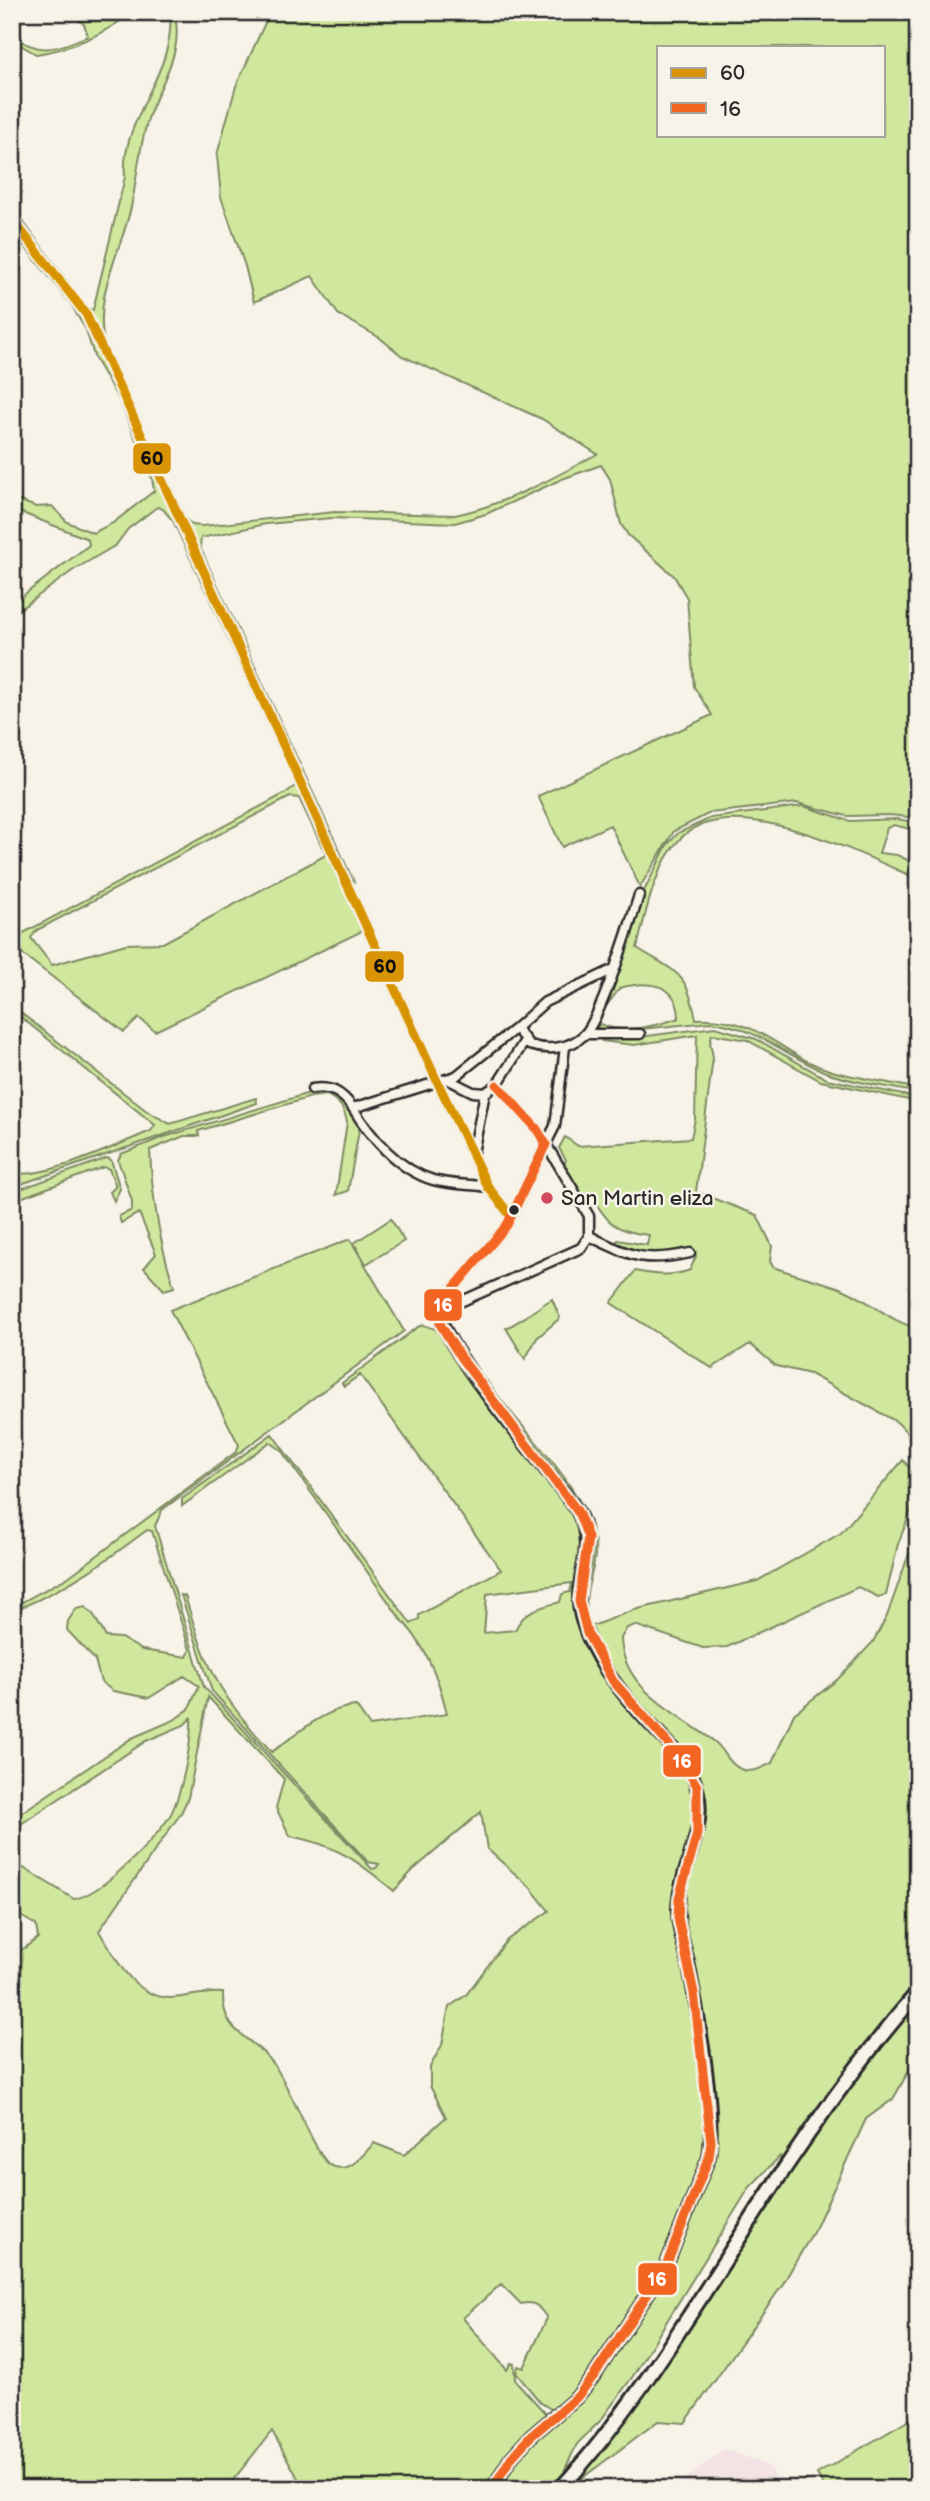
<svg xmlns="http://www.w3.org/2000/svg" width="930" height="2501" font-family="'Balsamiq Sans',sans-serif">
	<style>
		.built { fill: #f4e3e5 }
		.green { fill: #d0e89d; stroke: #7e8a64; stroke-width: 2; fill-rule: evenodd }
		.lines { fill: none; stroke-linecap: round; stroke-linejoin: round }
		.minor-casing { stroke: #2b2b2b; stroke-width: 13 }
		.tertiary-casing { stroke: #2b2b2b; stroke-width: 16 }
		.secondary-casing { stroke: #2b2b2b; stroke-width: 18 }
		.minor { stroke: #f7f3e8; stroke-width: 8 }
		.tertiary { stroke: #f7f3e8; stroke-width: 10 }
		.secondary { stroke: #f7f3e8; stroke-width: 12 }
		.bus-1-casing { stroke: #f7f3e8; stroke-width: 14 }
		.bus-2-casing { stroke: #f7f3e8; stroke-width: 14 }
		.bus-1 { stroke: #d89406; stroke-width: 9 }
		.bus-2 { stroke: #f26522; stroke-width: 9 }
		.poi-dot { fill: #d1495b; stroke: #f7f3e8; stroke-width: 2.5 }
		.bus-dot { fill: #2b2b2b; stroke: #f7f3e8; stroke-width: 2.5 }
		.labels { text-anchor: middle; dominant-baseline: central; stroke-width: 5; stroke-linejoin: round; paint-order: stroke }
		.poi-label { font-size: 21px; fill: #2b2b2b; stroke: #f7f3e8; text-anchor: start }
		.line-badge { stroke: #f7f3e8; stroke-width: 2.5 }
		.badge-label { font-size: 19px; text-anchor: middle; font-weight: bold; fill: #fff }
		.pale-badge-label { font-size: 19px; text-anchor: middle; font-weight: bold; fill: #111 }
	</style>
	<rect width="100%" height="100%" fill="#f7f3e8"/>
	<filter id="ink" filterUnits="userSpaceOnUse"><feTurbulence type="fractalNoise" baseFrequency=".0143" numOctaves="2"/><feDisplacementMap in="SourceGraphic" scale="14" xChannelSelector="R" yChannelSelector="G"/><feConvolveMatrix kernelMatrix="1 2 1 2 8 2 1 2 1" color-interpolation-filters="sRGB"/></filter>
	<g filter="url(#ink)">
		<path class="built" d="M724,2449L767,2465L784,2489H672Z"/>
		<path class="green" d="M68,12H133C104,34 72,49 36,54L12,40V35C41,57 57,48 88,36L84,24Z
			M170,12H174C185,49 162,80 150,113C139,144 138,175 131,207C121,252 94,294 104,341L186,519L192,525L202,526L335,512L455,515C504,505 554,478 597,454L542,419L402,356L380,338L338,314L312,276L254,302L245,266L221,197L217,155L236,86L270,12H918V818L890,815L847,816L797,803L710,813L674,831L640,887L610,825L562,847L538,796L712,715L694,687L687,598L674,576L628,535L621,524L610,479L601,465L562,479L486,514L455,523L332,518L266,524L201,538L200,547L354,882L350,884L95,328L12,215V207L88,308L93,310L125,177C120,117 176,75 170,12ZM659,47H883V135H659Z
			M12,223L80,310L411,1028L409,1030L362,931L155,1031L139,1018L124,1032L12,946V939L286,793L296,785L173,521L163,509L157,507L128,529L116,545L72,571L12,615V604L89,545L88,539L12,509V498L36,507L52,506L67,522L93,533L113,523L154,491L152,478L120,402L95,359L86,330L70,303L12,231ZM290,797L299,798L326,855L163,943L126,944L52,965L31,938L37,930Z
			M803,806L850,821L897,819L918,823V831L894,825L887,828L879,853L897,855L918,865V879C864,856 730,786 680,839C654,867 646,912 637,948C678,974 686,970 696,1019C762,1016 780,1056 832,1071C860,1079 890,1082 918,1089V1093C892,1087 852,1083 828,1073C787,1057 756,1026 710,1022L601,1033L594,1029L601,1024C621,1035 658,1025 679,1018C678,983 649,980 620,988L604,1009L600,1005L641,897L667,845L678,833L711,818Z
			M12,1006L148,1112L170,1124L256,1098L257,1103L12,1187V1174C55,1176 111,1147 151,1131L155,1125L12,1010Z
			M715,1027L756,1039L827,1079L918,1098V1102L821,1081L747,1040L712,1034L710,1042L713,1057L696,1192L757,1215L772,1246L770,1261L773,1267C795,1275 818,1280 840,1288C868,1298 889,1322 918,1328V1444L897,1422L810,1374L776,1366L750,1344L712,1368L611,1303L635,1271C653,1275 672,1277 690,1270L696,1256L669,1251C650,1267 632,1254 613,1245L618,1240L647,1245L649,1235C614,1231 606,1222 590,1193L582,1197L563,1166L566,1160L559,1148L565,1137L578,1146L691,1138L695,1119L697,1035L634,1045L602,1041L601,1037H640Z
			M330,1090L348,1105L360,1125L348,1191L336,1195L347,1122C344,1107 339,1102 327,1095L311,1097L198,1131L199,1136H184L150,1150C152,1199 159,1241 174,1287L164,1290L144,1268L156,1254L139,1213L121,1223L119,1216L132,1210V1201L118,1160L121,1154L161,1138L316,1091Z
			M107,1158L111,1160L120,1189L114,1201L110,1192L116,1186L109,1169L104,1167L12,1201V1192Z
			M391,1219L404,1241L366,1264L354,1243Z
			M350,1239L404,1331L162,1510L155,1526L204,1687L372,1869L376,1868L379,1864L368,1862L212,1691L181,1595L185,1596C207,1669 219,1696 272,1752C295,1735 327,1707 356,1706L370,1726L447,1714C439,1678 426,1645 400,1618L281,1450L270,1442L182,1506V1499L272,1434L411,1624L419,1619V1615L501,1570L360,1375L344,1386L342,1383L418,1327L424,1325L435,1329L579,1521L585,1538L582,1630L692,1784L696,1804L695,1827L676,1898L706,2114L707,2148L660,2269L580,2391L556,2412L541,2403L516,2373L518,2366L524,2368L547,2318C539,2307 535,2300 521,2304L501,2284L463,2318L507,2370L511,2363L514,2364L515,2380L545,2413V2417L513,2450L488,2489H304L272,2431L226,2489H12V1957L38,1938L36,1925L12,1911V1861L74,1899C102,1894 151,1843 168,1819C181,1799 192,1743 191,1718L184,1725L146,1741L12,1830V1819L132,1738L174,1720L189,1709L199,1686L184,1676L149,1698L113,1691L101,1682L95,1660L67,1630L68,1621L76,1609L85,1607L93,1614L106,1637L121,1638L142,1650L187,1657L190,1650L152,1531L147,1530C106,1561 69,1587 22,1607V1602L67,1578L236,1452L239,1445L170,1310ZM572,1583L570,1592L562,1594L560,1602C539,1608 525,1609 515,1630L484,1633L487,1594ZM208,1697L284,1779L276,1808L290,1836C337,1845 358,1861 394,1891L412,1871L481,1812L487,1849L530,1887L549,1911L507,1940L466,1995L449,2007L442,2045L430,2067V2086L446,2117L404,2155L374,2143C363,2155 349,2176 330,2165C316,2156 288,2083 273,2063C251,2035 222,2035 223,1993C206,1991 190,1997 173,1998C135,1999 116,1960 99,1931L181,1813L188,1798Z
			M552,1299L560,1318L537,1338L525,1359L506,1328C524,1320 535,1309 552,1299Z
			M487,1381C518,1427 583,1484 594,1537C601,1569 577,1590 590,1627L634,1610L757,1581L841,1533L903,1460L918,1478V1492L898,1544L886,1595L878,1597L858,1587L727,1647L703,1648L635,1625L627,1628L621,1638C622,1690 679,1714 715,1742C725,1750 729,1765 741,1769C752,1774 762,1768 772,1763L794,1714L838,1679L873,1642L887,1616L918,1528V1983L805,2129L619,2410L553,2489H495L533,2438L590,2388L665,2273L712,2157L714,2130L697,1998L681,1914L682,1899L700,1832L699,1784L690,1764L620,1684L594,1643L582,1606L591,1553L585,1519L484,1383ZM780,2156L781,2158L654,2356L591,2442L564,2471L577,2444L601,2420L633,2376L749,2188Z
			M918,2001L915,2060L893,2099L866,2119L816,2227L781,2287L685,2423L658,2421L573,2485C698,2330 790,2153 918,2001Z
			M918,2415V2489H826L817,2474Z"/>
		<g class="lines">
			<g class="minor-casing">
				<path id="minor" d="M12,219L86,314L437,1081L488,1187L510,1215
					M516,1028L545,1002L614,969
					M586,1034H640
					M565,1047L555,1126L546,1144L589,1216V1236
					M447,1079L473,1092L485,1093
					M312,1089C331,1086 341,1092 353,1108L366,1104L456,1076L516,1028L529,1045C548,1051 569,1049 584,1035C600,1020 631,921 639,895
					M353,1108C370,1137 399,1170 433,1180C450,1185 470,1184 488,1187
					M473,1153L485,1093L497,1085L524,1042
					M442,1310L581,1248L589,1236C632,1256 642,1263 690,1253
					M439,1311L454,1288L507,1225L546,1144L536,1128L497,1085"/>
			</g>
			<g class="tertiary-casing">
				<path id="tertiary" d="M439,1311C441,1348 551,1472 578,1512C599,1553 570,1581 582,1620C593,1659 621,1693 648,1722C663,1738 682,1755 692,1775C716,1824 676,1867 678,1915C679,1934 687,1953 690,1972C699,2020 716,2111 709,2157L666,2266L596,2373L577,2397L530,2437L511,2458L492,2489"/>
			</g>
			<g class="secondary-casing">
				<path id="secondary" d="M560,2489C635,2407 691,2312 751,2220C802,2140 856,2063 918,1992"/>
			</g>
			<use href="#minor" class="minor"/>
			<use href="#tertiary" class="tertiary"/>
			<use href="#secondary" class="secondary"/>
			<g class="bus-1-casing">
				<path id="bus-1" d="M12,219L86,314L437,1081L488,1187L510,1215"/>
			</g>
			<g class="bus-2-casing">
				<path id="bus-2" d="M492,2489L511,2458L530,2437L577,2397L596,2373L666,2266L709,2157L711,2142L694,1993L678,1918L679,1898L697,1834V1786L678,1755L613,1681L587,1633L579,1601L588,1537L578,1512L461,1358L440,1324L439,1311L454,1288L507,1225L546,1144L536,1128L497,1085"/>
			</g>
			<use href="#bus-1" class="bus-1"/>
			<use href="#bus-2" class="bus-2"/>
		</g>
	</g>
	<circle class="poi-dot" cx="547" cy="1198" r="7"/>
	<circle class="bus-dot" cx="514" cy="1210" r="6"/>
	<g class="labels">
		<g class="poi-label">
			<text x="561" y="1198">San Martin eliza</text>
		</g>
	</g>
	<g class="line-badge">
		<rect x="132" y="442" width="40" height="33" rx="7" fill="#d89406"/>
		<rect x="364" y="950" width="41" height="33" rx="7" fill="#d89406"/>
		<rect x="423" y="1288" width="40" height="34" rx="7" fill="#f26522"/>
		<rect x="662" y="1744" width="40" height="34" rx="7" fill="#f26522"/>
		<rect x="637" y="2262" width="41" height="34" rx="7" fill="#f26522"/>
	</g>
	<g class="badge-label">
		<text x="443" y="1312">16</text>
		<text x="682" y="1768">16</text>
		<text x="657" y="2286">16</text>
	</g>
	<g class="pale-badge-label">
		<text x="152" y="465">60</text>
		<text x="385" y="973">60</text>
	</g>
	<rect width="930" height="2501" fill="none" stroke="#f7f3e8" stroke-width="42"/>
	<rect x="21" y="21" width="888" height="2459" fill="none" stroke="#2b2b2b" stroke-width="2.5" filter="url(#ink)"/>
	<rect x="657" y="46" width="228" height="91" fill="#f7f3e8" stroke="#a5a39c" stroke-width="2"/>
	<rect x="671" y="68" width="35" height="10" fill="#d89406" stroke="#a5a39c" stroke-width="2"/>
	<text x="720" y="80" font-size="21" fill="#2b2b2b">60</text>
	<rect x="671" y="103" width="35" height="10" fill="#f26522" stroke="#a5a39c" stroke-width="2"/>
	<text x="720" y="116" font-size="21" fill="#2b2b2b">16</text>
</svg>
